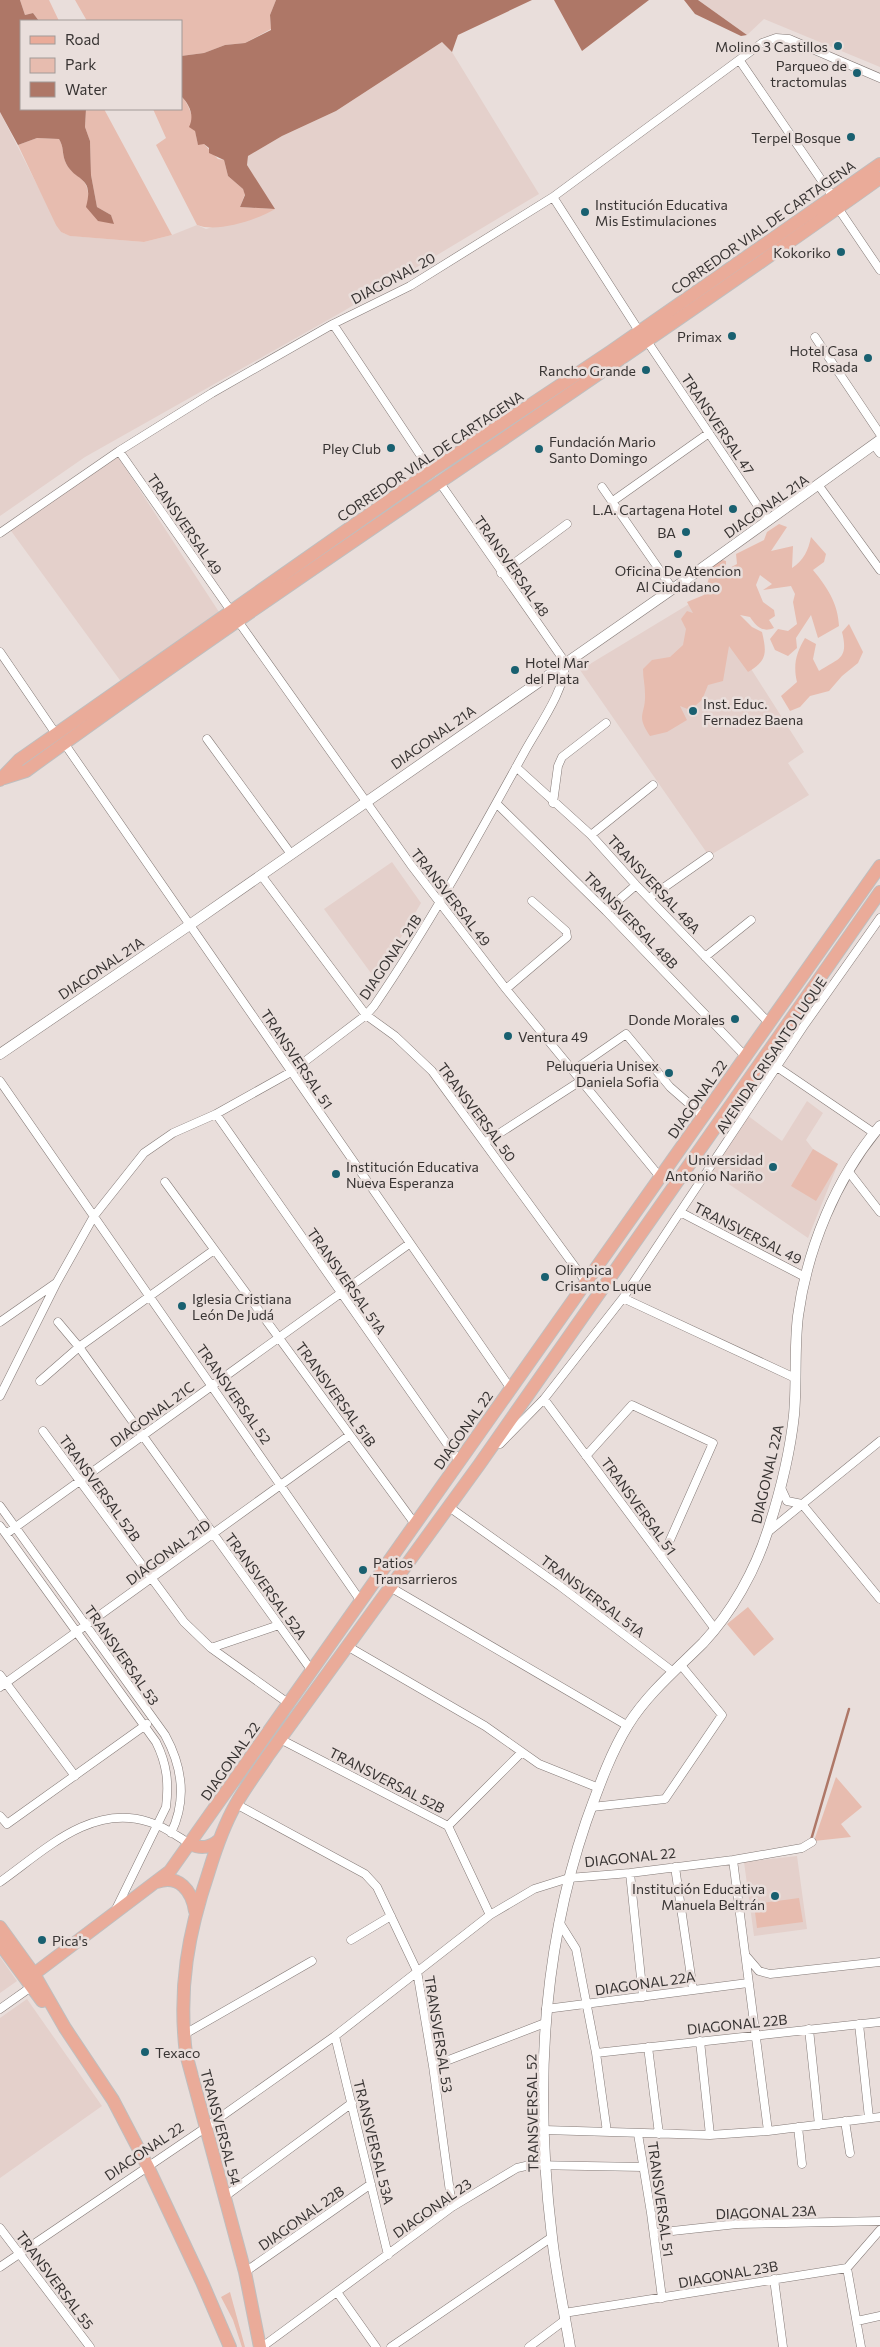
<svg xmlns="http://www.w3.org/2000/svg" width="880" height="2347" font-family="Commissioner,sans-serif">
	<style>
		.built { fill: #e4d0cb }
		.green { fill: #e7bcaf }
		.water { fill: #ae7767 }
		.lines { fill: none; stroke-linecap: round; stroke-linejoin: round }
		.stream { stroke: #ae7767; stroke-width: 2.5 }
		.minor-casing { stroke: #837976; stroke-width: 9 }
		.tertiary-casing { stroke: #837976; stroke-width: 11 }
		.primary-casing { stroke: #bfbebe; stroke-width: 14 }
		.minor { stroke: #fff; stroke-width: 8 }
		.tertiary { stroke: #fff; stroke-width: 10 }
		.primary { stroke: #eaab99; stroke-width: 12 }
		.poi-dot { fill: #196070; stroke: #e9dedb; stroke-width: 2 }
		.labels { text-anchor: middle; dominant-baseline: central; stroke-width: 5; stroke-linejoin: round; paint-order: stroke }
		.poi-label { font-size: 14px; fill: #383433; stroke: #e9dedb; text-anchor: end }
		.street-label { font-size: 14px; fill: #383433; stroke: #e9dedb }
	</style>
	<rect width="100%" height="100%" fill="#e9dedb"/>
	<path class="built" d="M698,0H880V67L764,19L747,35Z
		M442,42L452,52L539,194L342,312L85,457L0,516V112L61,232L71,236L144,242L172,235L197,225L206,229L274,209L247,165L248,156L282,136L336,111Z
		M117,455L219,612L122,683L6,524Z
		M704,595L804,752L788,763L809,795L709,856L580,670Z
		M392,862L421,903L376,980L324,909Z
		M807,1101L823,1113L806,1140L813,1149L838,1164L808,1238L708,1170L747,1115L782,1141Z
		M797,1856L807,1929L754,1936L744,1862Z
		M0,1957L17,1981L0,1993Z
		M27,1999L102,2106L0,2178V2018Z"/>
	<path class="green" d="M20,0H49L59,21H39L33,13L25,15Z
		M75,0H276L270,15L271,29L245,43L225,45L204,53L181,56V21H87Z
		M181,96C193,108 194,128 198,144H204L218,159L224,160L228,176L243,189L245,194L240,207L275,209C257,220 217,233 197,225L156,145L166,138L153,109H181Z
		M86,109H104L172,235L144,242L70,236L61,232L56,225L18,145L37,138L59,139C64,147 62,153 65,161C72,179 90,175 88,199L113,224L111,215L97,207L91,175L90,141L85,127Z
		M779,524L787,527L771,551L793,546L792,568C804,560 808,551 811,537L826,554L824,562L813,570C827,587 838,603 839,626L818,638L811,615L796,638L797,648L788,656L775,650L770,639L778,629L788,631L797,624L793,602L795,594L791,586L763,590L772,584L760,575L756,585L763,602L774,610L775,616L769,620L774,628C762,633 756,626 750,617L740,615L752,627L762,632C767,653 767,661 748,672L729,646L723,681L708,685L702,700L690,710L680,706L687,720L667,732L650,736C635,714 646,715 645,694C645,685 643,678 643,669L652,660L670,657L683,645L686,629L681,619L687,611L693,613L687,602L704,595L713,564L719,559L726,561V570L737,564L736,554L764,540L767,532Z
		M849,624L863,652L858,663L842,676L829,691L810,696L800,707L790,711L781,696L797,682C793,665 796,653 805,638L816,644L813,659L819,671C838,658 849,660 842,632Z
		M813,1149L838,1164L816,1201L791,1186Z
		M748,1607L774,1639L754,1656L727,1624Z
		M836,1777L862,1807L841,1824L851,1837L814,1841Z
		M799,1898L803,1922L757,1928L754,1904Z
		M230,2292L245,2347H242L233,2320L221,2297Z"/>
	<path class="water" d="M0,0H20L25,15L33,13L39,21H21V109H86L85,127L90,141L91,175L97,207L111,215L114,224L98,221L86,207C95,174 74,183 65,161C62,153 64,147 59,139L37,138L18,145L0,112Z
		M276,0H532L458,35L452,52L442,42L336,111L282,136L248,156L247,165L275,209L240,207L245,195L243,189L228,176L224,160L209,153V148L204,144L198,145L195,131L189,127C195,115 189,104 181,96V56L204,53L225,45L245,43L271,30L270,15Z
		M554,0H649L582,51Z
		M684,0H698L747,35L741,36L695,14Z"/>
	<g class="lines">
		<path class="stream" d="M811,1840L849,1709"/>
		<g class="minor-casing">
			<path id="minor" d="M740,61L833,197
				M553,197L639,331
				M838,208L880,270
				M333,324L431,471
				M815,337L880,434
				M647,341L768,521
				M874,445L880,453
				M119,451L231,611
				M819,486L880,570
				M602,487L672,588
				M613,501L709,433
				M0,533L119,451L212,393L333,324L410,286L553,197L762,43L776,38L789,39L880,78
				M501,573L567,524
				M238,621L411,865L506,989L660,1177
				M0,652L56,734
				M207,739L291,854
				M64,743L511,1389
				M516,767L591,835L636,885L769,1023
				M553,803L558,766L562,757L606,723
				M497,804L606,911L745,1056
				M591,835L653,785
				M261,875L366,1015L395,1036L432,1071L586,1282
				M649,898L709,856
				M606,911L636,885
				M705,957L751,920
				M506,989L567,937L566,931L532,901
				M777,1067L874,1133
				M574,1070L626,1034L670,1087L703,1116
				M0,1081L360,1600
				M216,1114L459,1461
				M486,1142L582,1080
				M849,1172L880,1212
				M165,1182L415,1524
				M680,1212L805,1277
				M623,1298L795,1378
				M0,1322L56,1283
				M58,1322L79,1347L312,1671
				M40,1381L79,1347L214,1250
				M0,1396L57,1282L94,1216L144,1153L173,1133L216,1114L291,1072L366,1015L374,1006C430,924 477,838 525,751C538,727 566,689 565,662L440,483
				M544,1399L715,1629
				M43,1431L184,1622L211,1648L288,1703
				M500,1444L544,1399L623,1298L803,1027L880,918
				M586,1456L632,1405L713,1443L662,1558
				M781,1488L787,1501L802,1504
				M802,1504L880,1599
				M0,1506L165,1735C182,1766 187,1800 171,1833
				M449,1507L560,1586L672,1671
				M0,1526L156,1742C167,1764 169,1783 166,1807L116,1909
				M768,1532L880,1441
				M6,1534L409,1244
				M390,1587L628,1726
				M347,1646L485,1726L539,1764L599,1788
				M211,1648L279,1625
				M0,1675L75,1776
				M0,1687L350,1435
				M280,1739L448,1826L490,1915
				M236,1804L365,1874L377,1887L417,1971L433,2066L452,2207
				M592,1807L665,1799L722,1715L680,1664
				M0,1816L7,1824L147,1724
				M448,1826L521,1753
				M733,1860L768,2131
				M675,1867L693,1990
				M630,1873L643,1997
				M0,1882C44,1851 91,1803 149,1822C164,1826 177,1836 190,1844
				M559,1922L576,1949L596,2053L607,2132
				M351,1940L391,1916
				M747,1957L759,1971L770,1974L880,1962
				M0,2009L31,1987
				M546,2009L748,1983
				M859,2024L869,2118
				M809,2029L819,2125
				M183,2035L312,1961
				M335,2036L388,2255
				M700,2041L710,2135
				M648,2047L659,2134
				M596,2053L880,2022
				M433,2066L545,2023
				M845,2121L850,2153
				M798,2127L802,2164
				M544,2130L710,2135L768,2131L880,2117
				M638,2134L651,2213L662,2298
				M224,2197L352,2103
				M0,2228L90,2347
				M654,2233L737,2224L880,2221
				M0,2267L205,2128L335,2036L490,1915L534,1889L569,1878L630,1873L733,1860L802,1848L812,1842
				M847,2268L861,2347
				M245,2272L371,2184
				M774,2279L783,2347
				M337,2292L376,2347
				M564,2313L847,2268L880,2230
				M857,2321L880,2316
				M262,2347L452,2207L517,2168L530,2165L643,2167
				M391,2347L552,2237
				M529,2347L565,2320"/>
		</g>
		<g class="tertiary-casing">
			<path id="tertiary" d="M0,1054L191,924L684,581L880,440
				M570,2347C564,2310 556,2274 552,2237C535,2098 541,1954 586,1822C598,1789 610,1754 628,1725C648,1693 677,1669 703,1643C732,1612 755,1571 768,1530C780,1493 790,1453 794,1415C797,1382 794,1349 798,1316C807,1249 836,1178 880,1126"/>
		</g>
		<g class="primary-casing">
			<path id="primary" d="M4,778L26,771C306,567 598,380 880,178
				M0,780L19,760L431,471L610,352L880,164
				M190,1844C201,1849 210,1848 219,1840
				M157,1882C179,1874 192,1891 195,1911
				M0,1927L34,1974L65,2028L113,2100L148,2167L202,2282L230,2347
				M0,1944L42,2001
				M34,1974L170,1871L880,866
				M260,2347L245,2272L186,2054C178,1988 188,1933 209,1871C216,1848 224,1825 236,1804C245,1788 257,1772 267,1757L479,1465L880,892"/>
		</g>
		<use href="#minor" class="minor"/>
		<use href="#tertiary" class="tertiary"/>
		<use href="#primary" class="primary"/>
	</g>
	<g class="poi-dot">
		<circle cx="838" cy="46" r="5"/>
		<circle cx="857" cy="73" r="5"/>
		<circle cx="851" cy="137" r="5"/>
		<circle cx="585" cy="212" r="5"/>
		<circle cx="841" cy="252" r="5"/>
		<circle cx="732" cy="336" r="5"/>
		<circle cx="868" cy="358" r="5"/>
		<circle cx="646" cy="370" r="5"/>
		<circle cx="391" cy="448" r="5"/>
		<circle cx="539" cy="449" r="5"/>
		<circle cx="733" cy="509" r="5"/>
		<circle cx="686" cy="532" r="5"/>
		<circle cx="678" cy="554" r="5"/>
		<circle cx="515" cy="670" r="5"/>
		<circle cx="693" cy="711" r="5"/>
		<circle cx="735" cy="1019" r="5"/>
		<circle cx="508" cy="1036" r="5"/>
		<circle cx="669" cy="1073" r="5"/>
		<circle cx="773" cy="1167" r="5"/>
		<circle cx="336" cy="1174" r="5"/>
		<circle cx="545" cy="1277" r="5"/>
		<circle cx="182" cy="1306" r="5"/>
		<circle cx="363" cy="1570" r="5"/>
		<circle cx="775" cy="1896" r="5"/>
		<circle cx="42" cy="1940" r="5"/>
		<circle cx="145" cy="2052" r="5"/>
	</g>
	<g class="labels">
		<g class="poi-label">
			<text x="828" y="46">Molino 3 Castillos</text>
			<text x="847" y="65">Parqueo de<tspan x="847" dy="16">tractomulas</tspan></text>
			<text x="841" y="137">Terpel Bosque</text>
			<text x="595" y="204" text-anchor="start">Institución Educativa<tspan x="595" dy="16">Mis Estimulaciones</tspan></text>
			<text x="831" y="252">Kokoriko</text>
			<text x="722" y="336">Primax</text>
			<text x="858" y="350">Hotel Casa<tspan x="858" dy="16">Rosada</tspan></text>
			<text x="636" y="370">Rancho Grande</text>
			<text x="549" y="441" text-anchor="start">Fundación Mario<tspan x="549" dy="16">Santo Domingo</tspan></text>
			<text x="381" y="448">Pley Club</text>
			<text x="723" y="509">L.A. Cartagena Hotel</text>
			<text x="676" y="532">BA</text>
			<text x="678" y="570" text-anchor="middle">Oficina De Atencion<tspan x="678" dy="16">Al Ciudadano</tspan></text>
			<text x="525" y="662" text-anchor="start">Hotel Mar<tspan x="525" dy="16">del Plata</tspan></text>
			<text x="703" y="703" text-anchor="start">Inst. Educ.<tspan x="703" dy="16">Fernadez Baena</tspan></text>
			<text x="725" y="1019">Donde Morales</text>
			<text x="518" y="1036" text-anchor="start">Ventura 49</text>
			<text x="659" y="1065">Peluqueria Unisex<tspan x="659" dy="16">Daniela Sofia</tspan></text>
			<text x="763" y="1159">Universidad<tspan x="763" dy="16">Antonio Nariño</tspan></text>
			<text x="346" y="1166" text-anchor="start">Institución Educativa<tspan x="346" dy="16">Nueva Esperanza</tspan></text>
			<text x="555" y="1269" text-anchor="start">Olimpica<tspan x="555" dy="16">Crisanto Luque</tspan></text>
			<text x="192" y="1298" text-anchor="start">Iglesia Cristiana<tspan x="192" dy="16">León De Judá</tspan></text>
			<text x="373" y="1562" text-anchor="start">Patios<tspan x="373" dy="16">Transarrieros</tspan></text>
			<text x="765" y="1888">Institución Educativa<tspan x="765" dy="16">Manuela Beltrán</tspan></text>
			<text x="52" y="1940" text-anchor="start">Pica's</text>
			<text x="155" y="2052" text-anchor="start">Texaco</text>
		</g>
		<g class="street-label">
			<text transform="translate(763 227) rotate(-35)">CORREDOR VIAL DE CARTAGENA</text>
			<text transform="translate(393 278) rotate(-28)">DIAGONAL 20</text>
			<text transform="translate(718 424) rotate(56)">TRANSVERSAL 47</text>
			<text transform="translate(430 456) rotate(-34)">CORREDOR VIAL DE CARTAGENA</text>
			<text transform="translate(766 506) rotate(-35)">DIAGONAL 21A</text>
			<text transform="translate(185 524) rotate(55)">TRANSVERSAL 49</text>
			<text transform="translate(512 566) rotate(55)">TRANSVERSAL 48</text>
			<text transform="translate(433 737) rotate(-35)">DIAGONAL 21A</text>
			<text transform="translate(654 884) rotate(47)">TRANSVERSAL 48A</text>
			<text transform="translate(451 897) rotate(52)">TRANSVERSAL 49</text>
			<text transform="translate(631 920) rotate(46)">TRANSVERSAL 48B</text>
			<text transform="translate(390 957) rotate(-56)">DIAGONAL 21B</text>
			<text transform="translate(101 968) rotate(-34)">DIAGONAL 21A</text>
			<text transform="translate(771 1055) rotate(-56)">AVENIDA CRISANTO LUQUE</text>
			<text transform="translate(297 1059) rotate(56)">TRANSVERSAL 51</text>
			<text transform="translate(697 1099) rotate(-55)">DIAGONAL 22</text>
			<text transform="translate(477 1112) rotate(53)">TRANSVERSAL 50</text>
			<text transform="translate(748 1233) rotate(27)">TRANSVERSAL 49</text>
			<text transform="translate(347 1281) rotate(55)">TRANSVERSAL 51A</text>
			<text transform="translate(234 1394) rotate(55)">TRANSVERSAL 52</text>
			<text transform="translate(336 1394) rotate(54)">TRANSVERSAL 51B</text>
			<text transform="translate(152 1414) rotate(-36)">DIAGONAL 21C</text>
			<text transform="translate(463 1430) rotate(-55)">DIAGONAL 22</text>
			<text transform="translate(767 1474) rotate(-77)">DIAGONAL 22A</text>
			<text transform="translate(100 1488) rotate(54)">TRANSVERSAL 52B</text>
			<text transform="translate(639 1506) rotate(54)">TRANSVERSAL 51</text>
			<text transform="translate(168 1552) rotate(-36)">DIAGONAL 21D</text>
			<text transform="translate(266 1586) rotate(54)">TRANSVERSAL 52A</text>
			<text transform="translate(593 1596) rotate(37)">TRANSVERSAL 51A</text>
			<text transform="translate(122 1655) rotate(55)">TRANSVERSAL 53</text>
			<text transform="translate(230 1761) rotate(-55)">DIAGONAL 22</text>
			<text transform="translate(387 1780) rotate(27)">TRANSVERSAL 52B</text>
			<text transform="translate(630 1857) rotate(-6)">DIAGONAL 22</text>
			<text transform="translate(645 1983) rotate(-8)">DIAGONAL 22A</text>
			<text transform="translate(737 2024) rotate(-6)">DIAGONAL 22B</text>
			<text transform="translate(439 2034) rotate(81)">TRANSVERSAL 53</text>
			<text transform="translate(532 2113) rotate(-91)">TRANSVERSAL 52</text>
			<text transform="translate(221 2127) rotate(75)">TRANSVERSAL 54</text>
			<text transform="translate(374 2142) rotate(76)">TRANSVERSAL 53A</text>
			<text transform="translate(144 2151) rotate(-34)">DIAGONAL 22</text>
			<text transform="translate(661 2199) rotate(82)">TRANSVERSAL 51</text>
			<text transform="translate(432 2208) rotate(-35)">DIAGONAL 23</text>
			<text transform="translate(766 2212) rotate(-2)">DIAGONAL 23A</text>
			<text transform="translate(301 2218) rotate(-35)">DIAGONAL 22B</text>
			<text transform="translate(728 2274) rotate(-10)">DIAGONAL 23B</text>
			<text transform="translate(55 2280) rotate(53)">TRANSVERSAL 55</text>
		</g>
	</g>
	<rect x="20" y="20" width="162" height="90" fill="#e9dedb" stroke="#a29a98"/>
	<rect x="30" y="36" width="25" height="8" fill="#eaab99" stroke="#a29a98"/>
	<text x="65" y="45" font-size="15" fill="#383433">Road</text>
	<rect x="30" y="58" width="25" height="15" fill="#e7bcaf" stroke="#a29a98"/>
	<text x="65" y="70" font-size="15" fill="#383433">Park</text>
	<rect x="30" y="82" width="25" height="15" fill="#ae7767" stroke="#a29a98"/>
	<text x="65" y="95" font-size="15" fill="#383433">Water</text>
</svg>
